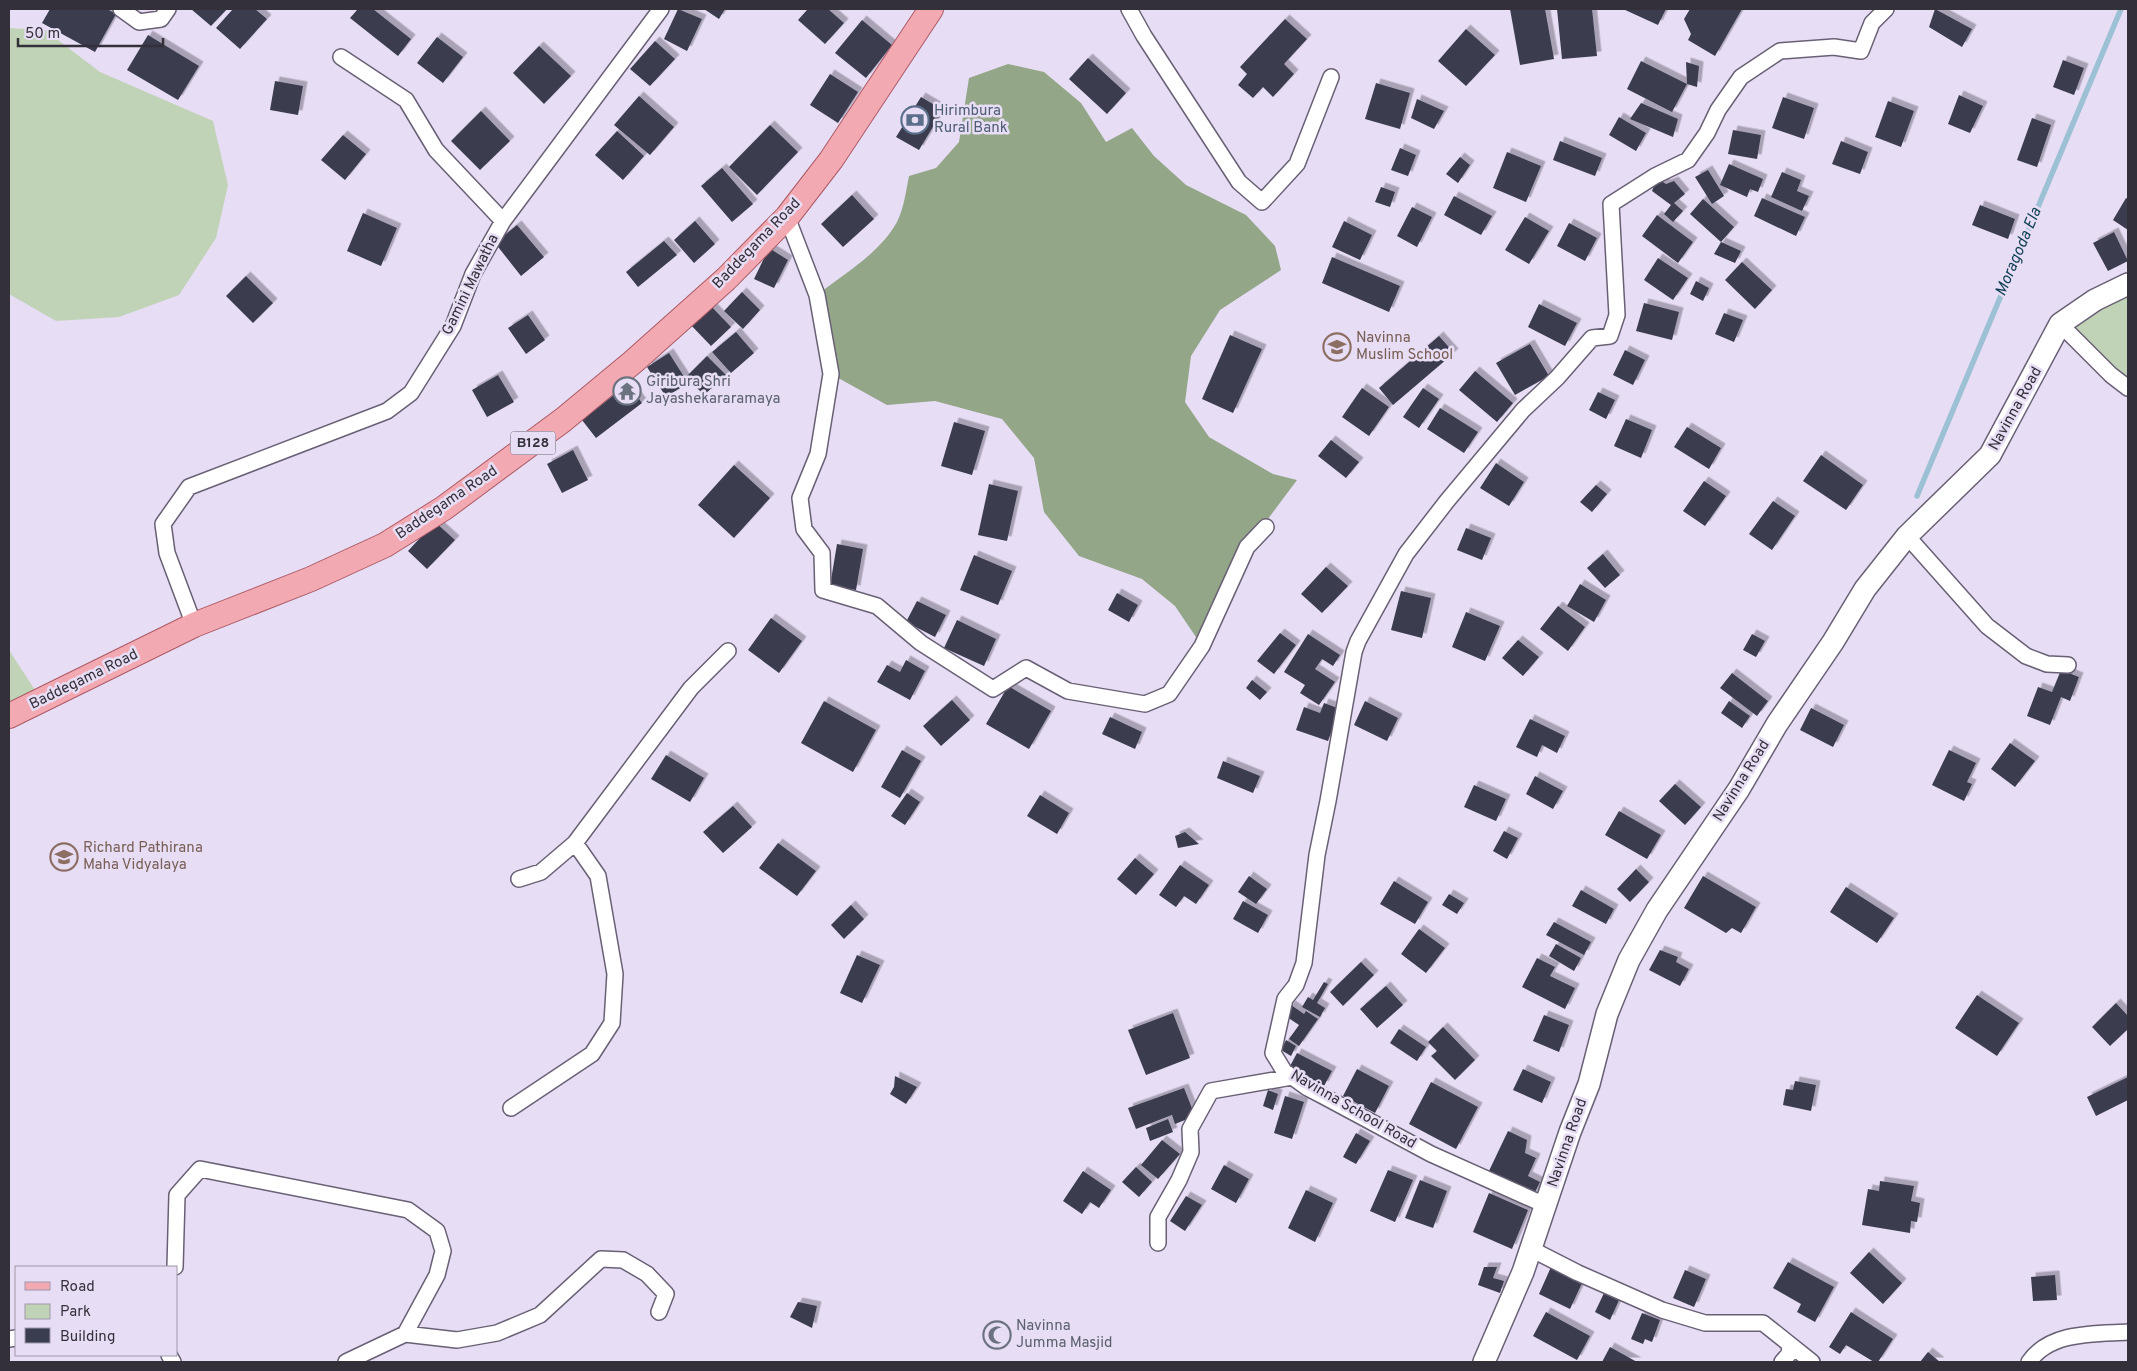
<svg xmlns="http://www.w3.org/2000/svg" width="2137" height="1371" font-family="Overpass,sans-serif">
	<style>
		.green { fill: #c1d3b7 }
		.forest { fill: #93a688 }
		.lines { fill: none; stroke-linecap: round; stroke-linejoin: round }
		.stream { stroke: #9dc1d4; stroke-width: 5.5 }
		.building { fill: #3a3c50; filter: url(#shadow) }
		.street-casing { stroke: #696075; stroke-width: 18 }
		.secondary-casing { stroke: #696075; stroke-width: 24 }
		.primary-casing { stroke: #ab5a65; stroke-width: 26 }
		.street { stroke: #fff; stroke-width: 15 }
		.secondary { stroke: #fff; stroke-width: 21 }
		.primary { stroke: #f3a9b1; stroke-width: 24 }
		.labels { text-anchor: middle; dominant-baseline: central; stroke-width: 5; stroke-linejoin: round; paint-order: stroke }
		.shield { fill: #e7ddf5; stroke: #6a6471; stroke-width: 1 }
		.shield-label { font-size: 14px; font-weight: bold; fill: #343039 }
		.service-label { font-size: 15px; fill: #4e5e75; stroke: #e7ddf5; text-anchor: start }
		.street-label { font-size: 15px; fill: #343039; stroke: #e7ddf5 }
		.education-label { font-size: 15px; fill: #785e54; stroke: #e7ddf5; text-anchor: start }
		.worship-label { font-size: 15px; fill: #5b616d; stroke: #e7ddf5; text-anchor: start }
		.water-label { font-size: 16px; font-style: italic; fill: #0d3f53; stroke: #e7ddf5 }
	</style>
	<defs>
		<filter id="shadow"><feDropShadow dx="4.5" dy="-4.5" stdDeviation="0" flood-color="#0004"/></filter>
	</defs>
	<rect width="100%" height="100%" fill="#e7ddf5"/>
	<path class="green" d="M9,28L45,30L100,72L213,121L228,185L216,238L179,295L119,317L56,321L9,294Z
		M2128,284V388L2060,324Z
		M9,650L42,701L9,716Z"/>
	<path class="forest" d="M1008,64L1044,72L1081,103L1106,142L1132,128L1154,156L1186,185L1246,215L1275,246L1281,270L1220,310L1191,356L1185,402L1209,437L1273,474L1297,480L1247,547L1202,646L1175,606L1142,579L1079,556L1044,512L1034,458L1002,419L935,401L887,405L831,374L817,295C845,273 879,254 897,222C904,208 906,191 909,176L936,168L959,142L969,78Z"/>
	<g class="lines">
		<path class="stream" d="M1917,496L2121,9"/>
	</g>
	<path class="building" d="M50,9H107L116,14L95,52L42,23Z
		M191,9H227L211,26Z
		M233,9H255L267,19L240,49L216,28Z
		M358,9H373L411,39L398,56L350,18Z
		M678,9L702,19L687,51L664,39Z
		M704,9H725L719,19Z
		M808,9H828L844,23L825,44L798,20Z
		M1510,9H1545L1554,59L1520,65Z
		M1557,9H1592L1597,56L1562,59Z
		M1623,9H1666L1658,25Z
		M1690,9H1742L1715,56L1688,40L1691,34L1684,19Z
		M1935,9L1972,29L1962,47L1929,27Z
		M1285,19L1307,39L1284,64L1294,74L1273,97L1263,87L1253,98L1238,85L1247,74L1240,67Z
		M862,20L892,45L866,78L835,53Z
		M1466,29L1495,55L1466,86L1438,61Z
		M148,35L199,66L178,100L127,70Z
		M437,37L463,57L443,83L417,63Z
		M655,41L675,59L650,86L630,69Z
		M539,46L571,76L544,104L513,73Z
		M1088,58L1126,93L1107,114L1069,79Z
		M2063,60L2084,68L2074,95L2053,87Z
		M1641,61L1687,84L1672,112L1627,89Z
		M1686,62L1699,66L1697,87L1687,84Z
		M830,74L858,92L838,123L810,105Z
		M275,81L303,86L298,115L270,110Z
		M1376,83L1410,93L1400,129L1365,119Z
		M1959,95L1983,106L1970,133L1948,124Z
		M639,96L674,127L650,155L614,125Z
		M921,97L943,110L919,150L896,137Z
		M1783,97L1814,108L1804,139L1772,128Z
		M1417,99L1444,111L1434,129L1411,118Z
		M1888,101L1914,111L1901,147L1875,137Z
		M1641,103L1678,119L1673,137L1630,119Z
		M481,111L510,141L480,170L451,141Z
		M1619,117L1646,133L1636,151L1609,135Z
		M2032,118L2051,125L2037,167L2017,160Z
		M770,125L798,152L757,195L729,167Z
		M1733,130L1761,135L1757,159L1728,154Z
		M617,131L644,156L623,180L595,155Z
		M343,135L366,154L345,180L321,160Z
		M1560,141L1602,158L1595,176L1553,160Z
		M1841,141L1868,152L1860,174L1832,164Z
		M1400,148L1416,155L1408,176L1391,170Z
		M1507,152L1541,166L1526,202L1493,188Z
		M1460,157L1470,165L1458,183L1446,174Z
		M1729,164L1763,179L1758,192L1750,189L1747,197L1720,185Z
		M722,168L753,204L732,222L701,186Z
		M1708,170L1724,196L1712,204L1695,177Z
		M1782,172L1801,180L1797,191L1809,196L1802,211L1771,197Z
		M1657,178L1666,184L1674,181L1685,194L1674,203L1683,211L1673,222L1664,214L1671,205L1652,191Z
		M1381,187L1395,192L1390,207L1375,202Z
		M852,195L874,219L843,247L821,224Z
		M1454,196L1492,216L1481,235L1444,215Z
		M1762,198L1805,217L1796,236L1754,216Z
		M2126,198L2128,199V230L2113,220Z
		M1703,199L1734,227L1721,242L1690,214Z
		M1980,205L2015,219L2008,239L1972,225Z
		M1412,207L1432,217L1417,247L1397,236Z
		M363,213L397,228L381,266L347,251Z
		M1657,215L1693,242L1678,263L1642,236Z
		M1525,217L1549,231L1529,264L1505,250Z
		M695,221L715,244L694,263L674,240Z
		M1344,221L1372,235L1360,260L1332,247Z
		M1569,223L1597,238L1585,261L1557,246Z
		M517,225L544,257L521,276L495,243Z
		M2114,232L2128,261L2108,271L2093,243Z
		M664,241L677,255L638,287L626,272Z
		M1721,242L1741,251L1735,263L1714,254Z
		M769,248L788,260L774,288L754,279Z
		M1332,257L1400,286L1389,312L1322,283Z
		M1658,258L1688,278L1673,300L1644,280Z
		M1742,262L1772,290L1755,309L1725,280Z
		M246,276L273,303L253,323L226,296Z
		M1696,281L1709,288L1703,301L1690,294Z
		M742,292L760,310L743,329L724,311Z
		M1644,303L1679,312L1672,340L1636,331Z
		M709,304L731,327L711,346L689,323Z
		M1539,304L1577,323L1565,346L1528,327Z
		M1724,313L1743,320L1734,342L1715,334Z
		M528,315L545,340L526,354L508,328Z
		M736,332L754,353L731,373L712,352Z
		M1230,335L1262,349L1233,413L1202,399Z
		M1439,336L1454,353L1393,405L1379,388Z
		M1530,344L1549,376L1515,395L1496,363Z
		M1625,350L1645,360L1633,385L1613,375Z
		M669,353L688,383L666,397L647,367Z
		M707,356L726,375L704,395L686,377Z
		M1475,371L1513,403L1497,422L1459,390Z
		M498,375L514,402L487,417L472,390Z
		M628,384L642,403L596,438L582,420Z
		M1362,388L1389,407L1369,436L1342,417Z
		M1423,388L1439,399L1419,428L1403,417Z
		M1598,392L1615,400L1606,419L1589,410Z
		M1440,408L1478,432L1464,453L1427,429Z
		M1626,419L1652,430L1641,458L1614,446Z
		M954,422L985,431L972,475L941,466Z
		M1687,427L1721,448L1709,469L1674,447Z
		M1331,440L1359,462L1346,478L1318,456Z
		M573,450L588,480L562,493L547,464Z
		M1821,455L1863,485L1846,510L1803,481Z
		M1496,463L1524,482L1509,506L1480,488Z
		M734,465L770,498L734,538L698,505Z
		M1704,481L1726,496L1705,526L1683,511Z
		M989,484L1018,491L1007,541L978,535Z
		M1596,485L1607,494L1592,512L1580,502Z
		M1773,501L1795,516L1772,550L1749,534Z
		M435,522L455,540L427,569L408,551Z
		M1466,528L1491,538L1482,560L1457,550Z
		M837,544L863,549L856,590L830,586Z
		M1603,554L1620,575L1605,588L1587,568Z
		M974,555L1012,571L998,605L960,590Z
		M1326,567L1348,586L1322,613L1301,594Z
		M1580,584L1606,600L1594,622L1567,606Z
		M1401,591L1431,598L1422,638L1391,630Z
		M1117,593L1138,605L1129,622L1108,610Z
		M917,601L946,615L935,637L906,622Z
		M1558,606L1585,627L1568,651L1540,629Z
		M1466,612L1500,626L1485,661L1452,647Z
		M771,618L802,641L779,673L748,650Z
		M957,620L996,639L984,666L944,648Z
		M1280,633L1296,645L1274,674L1257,661Z
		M1308,634L1340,655L1333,666L1322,659L1315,669L1335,682L1319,705L1300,693L1305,685L1284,672Z
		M1752,634L1765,641L1756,657L1743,650Z
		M1518,640L1539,657L1523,676L1502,658Z
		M906,660L925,671L910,700L877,682L887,665L900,672Z
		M2061,670L2079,677L2070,701L2061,697L2050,725L2027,716L2038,687L2052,692Z
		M1732,673L1768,701L1757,716L1720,688Z
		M1252,680L1267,692L1260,700L1246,688Z
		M1008,686L1051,711L1029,749L986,724Z
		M952,700L970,720L941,746L923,726Z
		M824,701L876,730L853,772L801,743Z
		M1365,701L1398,718L1387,741L1354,725Z
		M1729,701L1750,716L1742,728L1721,713Z
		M1324,703L1340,709L1328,741L1296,730L1304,707L1320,713Z
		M1811,708L1844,725L1833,747L1800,730Z
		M1110,717L1142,732L1135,749L1102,734Z
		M1530,719L1565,736L1557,753L1542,745L1537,757L1516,747Z
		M2010,743L2035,761L2015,787L1991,769Z
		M902,750L921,761L900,798L881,787Z
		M1949,750L1976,763L1967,782L1972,784L1964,801L1932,785Z
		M666,755L704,778L690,802L651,779Z
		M1223,761L1260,776L1253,793L1217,778Z
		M1535,776L1563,791L1553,809L1526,794Z
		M1675,784L1701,807L1685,825L1659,801Z
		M1474,785L1506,799L1496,821L1464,807Z
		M907,793L920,802L905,825L891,816Z
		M1040,795L1069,813L1057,834L1027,816Z
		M733,806L752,827L723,853L703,832Z
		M1619,811L1661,835L1647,859L1605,835Z
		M1504,831L1518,838L1507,859L1493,851Z
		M1185,832L1199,844L1178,848L1175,836Z
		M778,843L816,871L797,896L759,868Z
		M1135,858L1154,874L1136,895L1117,879Z
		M1180,865L1209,885L1196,904L1184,896L1176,907L1159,895Z
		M1636,869L1649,882L1630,902L1617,889Z
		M1249,876L1267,889L1256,904L1238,892Z
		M1703,876L1756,907L1741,933L1732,928L1726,933L1684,908Z
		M1394,881L1428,902L1415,924L1380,904Z
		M1846,887L1894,918L1877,943L1830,912Z
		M1581,890L1614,909L1606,924L1572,906Z
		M1449,894L1464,903L1457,914L1442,905Z
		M1243,901L1268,915L1258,933L1233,919Z
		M851,905L864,919L844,939L831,925Z
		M1554,922L1591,942L1584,955L1546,935Z
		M1419,929L1445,948L1426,973L1401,954Z
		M1556,944L1581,958L1574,971L1549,956Z
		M1660,950L1678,957L1676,962L1689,969L1680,986L1649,970Z
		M857,955L880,965L862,1003L840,993Z
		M1537,958L1555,967L1550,976L1575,988L1565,1009L1522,987Z
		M1361,962L1374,975L1343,1006L1330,992Z
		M1324,982L1328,984L1317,1003L1325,1008L1320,1017L1302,1007L1308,997L1313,1000Z
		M1386,986L1403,1005L1377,1028L1360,1009Z
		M1977,995L2019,1023L1997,1056L1955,1028Z
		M2116,1003L2128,1016V1029L2110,1046L2092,1027Z
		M1291,1005L1304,1014L1306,1011L1318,1019L1299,1046L1289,1039L1299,1025L1284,1015Z
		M1173,1013L1190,1058L1146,1075L1128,1030Z
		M1544,1015L1569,1025L1559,1052L1533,1041Z
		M1443,1027L1475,1060L1455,1080L1431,1056L1437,1051L1428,1042Z
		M1399,1029L1426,1047L1417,1061L1390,1043Z
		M1286,1040L1296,1046L1291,1056L1281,1050Z
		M1297,1053L1332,1071L1324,1086L1289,1068Z
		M1357,1069L1389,1086L1375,1113L1343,1096Z
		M1523,1069L1551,1082L1542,1103L1513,1090Z
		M895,1076L917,1087L906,1104L890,1094L894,1087Z
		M2128,1077V1100L2096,1116L2087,1097Z
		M1795,1081L1816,1085L1811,1111L1783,1105L1786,1089L1793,1090Z
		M1431,1082L1478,1107L1456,1149L1409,1124Z
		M1184,1088L1195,1116L1175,1124L1172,1115L1136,1129L1128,1108Z
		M1268,1090L1278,1094L1273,1110L1263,1106Z
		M1285,1096L1304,1102L1292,1139L1274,1133Z
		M1168,1119L1173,1132L1150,1141L1146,1128Z
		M1508,1131L1527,1140L1525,1153L1536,1158L1528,1176L1540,1182L1533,1196L1488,1173Z
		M1356,1133L1370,1141L1356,1164L1343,1157Z
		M1162,1140L1180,1154L1158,1179L1141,1165Z
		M1224,1165L1249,1179L1236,1203L1211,1189Z
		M1136,1167L1152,1182L1139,1197L1122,1182Z
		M1388,1170L1413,1180L1395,1222L1370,1211Z
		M1083,1171L1111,1190L1099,1208L1090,1202L1082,1214L1063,1201Z
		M1420,1180L1447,1191L1433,1228L1405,1218Z
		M1880,1181L1914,1186L1911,1201L1920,1203L1917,1222L1911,1221L1910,1233L1862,1225L1868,1189L1879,1191Z
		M1306,1190L1333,1203L1315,1242L1288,1228Z
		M1489,1193L1528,1210L1512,1249L1473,1232Z
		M1186,1196L1202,1205L1185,1231L1170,1221Z
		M1869,1252L1902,1283L1883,1304L1850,1273Z
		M1788,1262L1834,1287L1815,1322L1797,1312L1801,1304L1773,1288Z
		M1484,1267H1497L1493,1278L1504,1281L1500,1293L1478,1285Z
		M1551,1267L1583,1281L1570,1309L1539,1294Z
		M1685,1270L1706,1279L1694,1307L1673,1298Z
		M2055,1275L2057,1300L2033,1301L2031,1277Z
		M1605,1291L1620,1298L1610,1320L1595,1312Z
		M798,1302L817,1306L812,1328L790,1317Z
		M1546,1312L1590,1336L1577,1360L1533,1336Z
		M1851,1312L1893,1339L1878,1362H1874L1846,1345L1840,1354L1829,1347Z
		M1642,1313L1660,1320L1652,1342L1645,1339L1643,1344L1631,1339Z
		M1610,1347L1637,1362H1602Z
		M1928,1352L1940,1362H1920Z"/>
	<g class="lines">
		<g class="street-casing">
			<path id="street" d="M121,9L139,22L161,19L168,9
				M1129,9L1144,36L1239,182L1262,202L1297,164L1331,77
				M341,57L406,100L436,150L503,221
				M787,217L817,295L831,374L818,454L800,498L804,529L822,553L823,590L877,606L921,643L993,689L1026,668L1068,691L1145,704L1169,694L1202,646L1247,547L1266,527
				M2060,324L2111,375L2128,388
				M1907,536L1987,626L2026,656L2047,664L2068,665
				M194,625L167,553L163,524L189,487L387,411L411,393L453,326L473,274L503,221L661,9
				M519,879L541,872L575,843L691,688L728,651
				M511,1108L592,1054L612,1023L615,974L598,876L575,843
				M1547,1201H1536L1431,1154L1323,1096L1306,1087L1284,1071L1273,1053L1285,999L1296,985L1304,963L1317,855L1328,801L1354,652L1358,641L1406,554L1447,501L1523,410L1557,378L1592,338L1610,336L1617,315L1611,204L1655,176L1688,160L1707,133L1718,110L1741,77L1780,51L1834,47L1861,51L1872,23L1886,9
				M1158,1243V1217L1179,1180L1191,1152L1190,1129L1211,1091L1292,1077
				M1531,1249L1578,1273L1662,1310L1705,1323H1763L1812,1362
				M175,1267L177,1195L200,1169L408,1210L437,1231L443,1251L437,1275L405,1334L346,1362
				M405,1334L457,1340L497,1333L540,1315L601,1259L623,1260L647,1274L666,1294L659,1312
				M9,1339L16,1338
				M169,1355L173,1362
				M1782,1362L1789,1354L1790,1345
				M2029,1362C2050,1331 2095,1334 2128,1332"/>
		</g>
		<g class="secondary-casing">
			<path id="secondary" d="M1484,1362L1523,1272L1570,1132L1589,1084L1607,1014L1629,960L1657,910L1739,789L1777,724L1833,642L1865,589L1907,536L1990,455L2060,324L2095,300L2128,284"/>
		</g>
		<g class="primary-casing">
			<path id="primary" d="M9,716L194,625L311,579L385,545L444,508L563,420L633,362L726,279L787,217L831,160L931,9"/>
		</g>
		<use href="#street" class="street"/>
		<use href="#secondary" class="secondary"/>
		<use href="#primary" class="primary"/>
	</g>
	<defs>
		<g id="bank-ring" transform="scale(1.4375)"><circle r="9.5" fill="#e7ddf5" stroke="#5c6f8a" stroke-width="1.5"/><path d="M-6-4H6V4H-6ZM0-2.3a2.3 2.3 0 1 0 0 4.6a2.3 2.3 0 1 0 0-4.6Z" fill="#5c6f8a"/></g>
		<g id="school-ring" transform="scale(1.4375)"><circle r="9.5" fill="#e7ddf5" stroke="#8d6e63" stroke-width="1.5"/><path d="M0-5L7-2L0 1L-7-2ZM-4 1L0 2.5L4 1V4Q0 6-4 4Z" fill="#8d6e63"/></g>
		<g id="temple-ring" transform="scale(1.4375)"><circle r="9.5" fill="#e7ddf5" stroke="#6b7280" stroke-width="1.5"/><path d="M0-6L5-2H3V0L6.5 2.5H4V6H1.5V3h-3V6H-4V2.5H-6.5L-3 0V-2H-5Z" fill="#6b7280"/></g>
		<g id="mosque-ring" transform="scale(1.4375)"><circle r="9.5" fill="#e7ddf5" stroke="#6b7280" stroke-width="1.5"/><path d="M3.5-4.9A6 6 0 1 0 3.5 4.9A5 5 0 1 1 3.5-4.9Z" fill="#6b7280"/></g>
	</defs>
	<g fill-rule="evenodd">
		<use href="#bank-ring" x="915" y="120"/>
		<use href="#school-ring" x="1337" y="347"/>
		<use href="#temple-ring" x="627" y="391"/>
		<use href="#school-ring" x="64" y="857"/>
		<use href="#mosque-ring" x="997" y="1335"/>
	</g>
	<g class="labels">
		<rect class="shield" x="510.5" y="431.5" width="45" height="23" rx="4"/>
		<g class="shield-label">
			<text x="533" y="443">B128</text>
		</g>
		<g class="service-label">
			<text x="934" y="111">Hirimbura<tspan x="934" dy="17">Rural Bank</tspan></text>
		</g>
		<g class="street-label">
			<text transform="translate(757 244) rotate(-46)">Baddegama Road</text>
			<text transform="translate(471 285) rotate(-64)">Gamini Mawatha</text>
			<text transform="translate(2016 409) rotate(-61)">Navinna Road</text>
			<text transform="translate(447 503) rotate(-34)">Baddegama Road</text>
			<text transform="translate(84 680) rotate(-26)">Baddegama Road</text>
			<text transform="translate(1742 781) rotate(-58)">Navinna Road</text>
			<text transform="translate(1353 1110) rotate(30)">Navinna School Road</text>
			<text transform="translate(1568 1143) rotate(-71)">Navinna Road</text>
		</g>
		<g class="education-label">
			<text x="1356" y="338">Navinna<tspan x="1356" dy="17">Muslim School</tspan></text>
			<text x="83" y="848">Richard Pathirana<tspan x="83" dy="17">Maha Vidyalaya</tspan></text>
		</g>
		<g class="worship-label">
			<text x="646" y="382">Giribura Shri<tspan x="646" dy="17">Jayashekararamaya</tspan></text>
			<text x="1016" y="1326">Navinna<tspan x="1016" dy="17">Jumma Masjid</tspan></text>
		</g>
		<g class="water-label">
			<text transform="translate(2019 252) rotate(-67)">Moragoda Ela</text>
		</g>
	</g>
	<rect width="2137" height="1371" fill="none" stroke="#343039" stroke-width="20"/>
	<rect x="15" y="1266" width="162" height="90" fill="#e7ddf5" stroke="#9f98aa"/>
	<rect x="25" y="1282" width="25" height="8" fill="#f3a9b1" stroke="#9f98aa"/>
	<text x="60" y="1291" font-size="15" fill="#343039">Road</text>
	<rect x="25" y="1304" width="25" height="15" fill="#c1d3b7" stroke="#9f98aa"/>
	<text x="60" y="1316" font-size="15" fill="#343039">Park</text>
	<rect x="25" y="1328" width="25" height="15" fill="#3a3c50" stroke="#9f98aa"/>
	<text x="60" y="1341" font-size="15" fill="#343039">Building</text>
	<path d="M18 38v8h145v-8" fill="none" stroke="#343039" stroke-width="2.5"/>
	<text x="25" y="38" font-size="15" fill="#343039" stroke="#e7ddf5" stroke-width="4" paint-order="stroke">50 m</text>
</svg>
